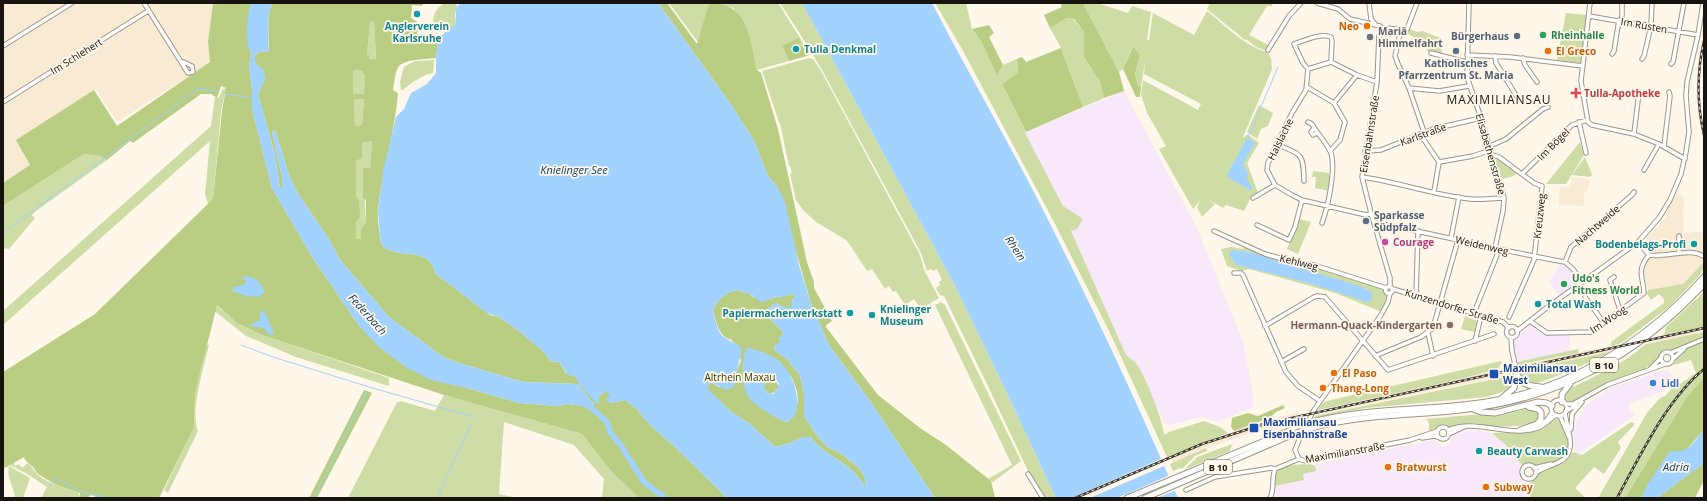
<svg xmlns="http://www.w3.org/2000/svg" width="1707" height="501" font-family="'Open Sans',sans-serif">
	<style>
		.commercial { fill: #f7e8fa }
		.built { fill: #f8ead3 }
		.green { fill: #cddda5 }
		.forest { fill: #b9ce83; fill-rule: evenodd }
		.water { fill: #a2d2ff; fill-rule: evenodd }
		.pier { fill: #fef7ea }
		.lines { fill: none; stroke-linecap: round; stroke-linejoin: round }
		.stream { stroke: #a2d2ff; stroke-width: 1 }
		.river { stroke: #a2d2ff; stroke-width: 5.5 }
		.minor-casing { stroke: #9e9587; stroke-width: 5.5 }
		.highway-casing { stroke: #9e9587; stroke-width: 7 }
		.minor { stroke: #fff; stroke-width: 3.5 }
		.highway { stroke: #fff; stroke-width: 5 }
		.rail-casing { stroke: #3d3933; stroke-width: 2.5 }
		.rail { stroke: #fef7ea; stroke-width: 1; stroke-dasharray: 3; stroke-linecap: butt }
		.highway-bridge-casing { stroke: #9e9587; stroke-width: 7; stroke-linecap: butt }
		.highway-bridge { stroke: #fff; stroke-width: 5 }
		.culture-dot { fill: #0f9aa8; stroke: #fef7ea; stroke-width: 1.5 }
		.food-dot { fill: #e8710a; stroke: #fef7ea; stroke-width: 1.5 }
		.leisure-dot { fill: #2e9e5b; stroke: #fef7ea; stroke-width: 1.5 }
		.service-dot { fill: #5c6f8a; stroke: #fef7ea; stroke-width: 1.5 }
		.worship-dot { fill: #6b7280; stroke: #fef7ea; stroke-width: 1.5 }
		.health-dot { fill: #e0444e; stroke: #fef7ea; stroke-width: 1.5 }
		.hotel-dot { fill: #d1479c; stroke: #fef7ea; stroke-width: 1.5 }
		.education-dot { fill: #8d6e63; stroke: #fef7ea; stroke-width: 1.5 }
		.transit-dot { fill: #1a4fb4; stroke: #fef7ea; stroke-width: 1.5 }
		.shop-dot { fill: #3f7fe0; stroke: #fef7ea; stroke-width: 1.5 }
		.labels { text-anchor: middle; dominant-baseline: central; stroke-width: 3.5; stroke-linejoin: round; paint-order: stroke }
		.shield { fill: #fef7ea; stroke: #5c5851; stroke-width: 1 }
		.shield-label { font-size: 9px; font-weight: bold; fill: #17140f }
		.street-label { font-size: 10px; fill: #17140f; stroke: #fef7ea }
		.culture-label { font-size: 10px; font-weight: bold; fill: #0d838f; stroke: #fef7ea; text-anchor: start }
		.food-label { font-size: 10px; font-weight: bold; fill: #c56008; stroke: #fef7ea; text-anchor: start }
		.worship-label { font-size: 10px; font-weight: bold; fill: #5b616d; stroke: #fef7ea; text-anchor: start }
		.leisure-label { font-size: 10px; font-weight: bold; fill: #27864d; stroke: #fef7ea; text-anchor: start }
		.service-label { font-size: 10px; font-weight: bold; fill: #4e5e75; stroke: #fef7ea; text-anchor: end }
		.health-label { font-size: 10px; font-weight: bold; fill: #be3a42; stroke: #fef7ea; text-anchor: start }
		.hotel-label { font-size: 10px; font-weight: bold; fill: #b23c85; stroke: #fef7ea; text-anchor: start }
		.education-label { font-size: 10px; font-weight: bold; fill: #785e54; stroke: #fef7ea; text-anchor: end }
		.transit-label { font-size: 10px; font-weight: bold; fill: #164399; stroke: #fef7ea; text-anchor: start }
		.park-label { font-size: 10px; fill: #333f06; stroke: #fef7ea }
		.shop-label { font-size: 10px; font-weight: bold; fill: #366cbe; stroke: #fef7ea; text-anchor: start }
		.water-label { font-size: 11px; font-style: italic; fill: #123f63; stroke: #fef7ea }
		.quarter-label { font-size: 12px; letter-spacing: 1px; fill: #17140f; stroke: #fef7ea }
	</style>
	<rect width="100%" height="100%" fill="#fef7ea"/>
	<path class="commercial" d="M1124,91L1196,226L1243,342L1252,387L1254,407L1218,422L1202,417L1169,425L1164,423L1141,372L1136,363L1126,355L1071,231L1083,219L1063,206L1024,133Z
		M1561,263L1568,267L1578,280L1577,283L1559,296L1549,282Z
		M1530,325H1533L1544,334L1548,335H1570V351L1517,362L1514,347V340Z
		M1664,370H1669L1672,376L1670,385L1667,389L1642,399L1630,402L1629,409L1635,415L1579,454H1576L1573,432L1579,416L1585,411L1583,408L1608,389Z
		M1477,430L1492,433L1508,447L1519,462L1527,498H1274L1276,494L1275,486L1304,480L1303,474L1315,471V464L1434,440L1443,447L1447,446L1454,435L1465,431Z"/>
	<path class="built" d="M3,3H140L143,7L150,3L170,33L151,3H213L208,42L210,63L185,80L184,79L117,122L96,89L17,140L30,166L3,183Z
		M1572,177L1589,179L1590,181L1587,191L1584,192V206L1559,205L1560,187L1570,188Z
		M1678,192L1684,198L1683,233L1704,232V262L1683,284L1648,290L1643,267L1649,259L1654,258L1653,254L1643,243L1666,217V213Z
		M1704,327V332L1656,342V337L1661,335Z
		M1602,347H1611V352L1522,370L1521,366L1532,363Z
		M1508,369H1510L1511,373L1508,375L1324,413L1323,409L1329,407L1432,385L1468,376Z
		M1295,413H1302L1303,418L1282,423L1215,445L1172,463L1169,456L1247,426Z"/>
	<path class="green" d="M445,3H453L458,6L455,14L456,23C434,48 423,14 445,3Z
		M669,3H711L708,6L698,42Z
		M718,3H778L810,54L807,56V54L794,48L782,46L789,61L757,70L745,25L733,8Z
		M780,3H802L954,284L1002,383L1056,498H1045L1029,473L986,382L944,296L940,295L936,288L940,285L939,282L942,280L937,269L933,271L931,269L927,271L921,253L822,70L802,37Z
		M935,3H966L972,29L981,41L997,74L1003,65L1017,59L1018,72L1002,84L1026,132L1025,133L1063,206L1083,219L1077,229L1071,231L1126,355C1129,358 1133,360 1136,363C1145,375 1163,420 1164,435L1169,432L1204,421L1220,427L1228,433L1167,457L1110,333L1054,222L962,49Z
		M1083,3H1097L1128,13L1132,6L1151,12L1147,40H1149L1153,13L1194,35L1207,11C1226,26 1244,46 1267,52L1271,58L1272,69L1243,137L1244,138L1247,134L1259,143L1247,163L1258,193L1251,197L1244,211L1226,205L1223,208L1206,198L1215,204L1202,217L1197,207L1201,199L1193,209L1159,149L1166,146L1147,113L1141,94L1143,80L1198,110L1201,104L1144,74L1145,61L1141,87H1138L1135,74L1140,55L1132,48L1123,69L1119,72Z
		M1210,3H1273L1272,6H1267L1249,35L1270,46L1267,51L1256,47L1246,39L1245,40L1207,9Z
		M1566,13L1587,15L1581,62L1580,63L1557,60Z
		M1067,18L1073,19L1084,32V57L1100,82L1104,98L1083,107L1061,48L1050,28Z
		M370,21H374L376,59H369L367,55Z
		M1410,29L1417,32L1422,31L1441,38L1442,56L1427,51L1428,44L1417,40L1406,32Z
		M809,58L813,59L821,71L919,253L925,272L939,298L921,309L914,299L905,305L896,291L893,292L889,286L885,289L872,269L867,271L850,245L846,240L816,222L803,210L796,200L790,174L792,173L790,166H789L781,128L762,71Z
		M434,60L433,73C422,75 411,83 403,90H401L400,82L404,67L415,61Z
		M353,70L362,71L366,76L364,94H353Z
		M226,88L221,111L213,199L228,244L207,297L237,323L262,335L389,378V386L296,357L246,336L198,298L220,242L205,194L210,141L3,325V311L211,126L215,97L219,98L222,90Z
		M364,98L362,125L355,126L354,99Z
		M1259,105L1273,113L1268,126L1261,129L1257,139L1247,132Z
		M362,141H372L370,169L363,168L366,222L361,229V240L355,239L356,161L362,158Z
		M1580,142L1584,155L1566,184H1546Z
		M84,154L99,156L107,160L36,211L32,215L35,218L9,249L3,248V206Z
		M1585,157L1592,175L1590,177L1572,175Z
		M1498,158L1518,173L1513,176L1502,179L1496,160Z
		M1313,171L1329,173V191L1315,188L1316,177H1312Z
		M1299,219L1311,222L1298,254L1287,249Z
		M1231,247L1243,249L1244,247L1266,255L1308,267L1309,266L1383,289L1388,295L1382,312L1335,293L1249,269L1242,271L1227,266L1221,249Z
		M1704,262V268L1699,276L1670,306L1623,342L1611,347V342L1664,303V299L1659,294L1651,300L1647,294L1648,290L1683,284Z
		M1704,292V327L1664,335L1666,327Z
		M941,302L945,305L1021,461L993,482L988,479L1012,465L935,305Z
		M1465,316L1477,321L1474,332L1461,329Z
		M1704,332V337L1675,350L1663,351L1658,359L1644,370L1607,382L1570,403L1567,402L1563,397L1567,390L1608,370L1628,358L1646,344Z
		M1704,341V379L1693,389L1685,400L1625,498H1598L1647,413L1659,399L1666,395L1674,386L1680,384L1696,373L1691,360L1674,365C1676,352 1692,345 1704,341Z
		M207,345H209C204,366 190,411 198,431L168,493L164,490L194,428L195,392Z
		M1578,349L1579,353L1532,362L1518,367L1517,362Z
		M1609,352C1601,358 1543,383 1535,383C1526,383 1522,379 1520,371Z
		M1501,361L1502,363L1498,369L1452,381L1318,410L1323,403L1327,401Z
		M1510,373H1513L1514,378L1508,390L1486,397L1365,408L1314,418L1315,416L1324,414L1485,381L1508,376Z
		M444,395L582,434L611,471L639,498H602L604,479L574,445L504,422L499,494L517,498H348L397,402H400L401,401L435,411Z
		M1531,408L1539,411L1540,419L1534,424L1517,426L1492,427L1476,423L1461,424L1452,427L1441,426L1432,432L1431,430L1429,431V423L1426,419L1482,414L1499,416Z
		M1556,419C1561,421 1562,424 1564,429C1570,441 1571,454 1557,461C1552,463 1542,467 1536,466C1531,466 1529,464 1524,466L1519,462L1508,447L1492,433L1534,432L1543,429Z
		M1631,422L1634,423V425L1618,442L1621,448L1604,474L1594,467L1575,488L1586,498H1530V483L1536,477L1538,472L1565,461L1573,452L1582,455Z
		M1232,444L1230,451L1184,470L1197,457Z
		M1206,448L1207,451L1195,456L1182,469L1180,468L1173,471L1170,464Z
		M14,463L15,466L19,464L22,468L28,463C32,467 34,471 38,475C49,485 66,488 79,493L80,498H41L47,487L29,475L10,465Z
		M1310,464L1315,466L1316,471L1303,474L1304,480L1275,486L1276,473C1284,463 1299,465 1310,464Z
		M9,466L30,478L23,498H15C14,486 6,478 9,466Z"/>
	<path class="forest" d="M213,3H252L249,10L248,46L251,53L249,66L252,89V109L272,188L314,260L360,327L467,388L520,403L558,406L568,404L591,407L594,404L577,384L523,382L459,363L443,357L389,317L340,260L330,241L297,192L289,175L275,130L272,132L282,177V190L280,188L275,155L258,94L265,79L255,62V55L260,52L269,51C269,36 266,17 272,3H423L422,6L412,5L411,18L419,23L417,34L427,35V37H439L436,58C428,59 405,59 399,66C395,71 394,84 393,90L398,93C395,133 382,170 378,210C377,221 380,233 381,244C395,260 417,247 431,263C434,266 433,270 436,274L490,315L499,317L518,330L545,353L550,361L559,362L566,373L575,376L599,403L598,397L606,391L610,394L611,403L625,400L637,409L649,424L675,447L727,498H639L611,471L582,434L444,395L262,335L237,323L217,305L195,393L194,428L159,498H100L91,495L87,498H80V493L56,485L38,474L33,467L25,460L24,457L5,468L3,465V372L95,314L213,199L222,111L226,88L221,86L217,98L211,94H201L133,143L130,141L107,160L99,156L84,154L3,206V183L30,165L16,140L94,90L117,126L210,62L208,42ZM374,21L376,59H369V55H367L370,22ZM353,70L362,71L365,76L364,94H353ZM354,99H364L362,125L355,126ZM372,141L370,168H363V198L366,200V222L361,229V239H356V222L360,216L359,200L356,197V161L362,158V142Z
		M658,3H667L697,44L708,6L711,3C749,3 750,41 757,70L761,73L778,129L807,262L814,282V288L832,321L826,325V327L878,395L920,428L946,445L991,481L995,498H935L872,404L829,345L812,307L777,186L768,176L754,141L732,106Z
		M1060,3H1083L1119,72L1124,91L1104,98L1100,82L1084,57V32L1074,19L1067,18L1050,28L1044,15L1062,7Z
		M989,25L994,33L989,37L1003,65L997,75L981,41L972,29Z
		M799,38L801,42L794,48L796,50L803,45L807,56L789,61L782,46Z
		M1133,47L1140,55L1135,74L1138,86L1141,87L1140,97H1136L1123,69Z
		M1061,48L1083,107L1026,132L1002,84L1018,72L1017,59L1022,57L1026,62Z
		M737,290L750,294L753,297L771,299L777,296H784L793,294L795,297L792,301V309L783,307L776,303L769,308V318L784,333L780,340L781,342L774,346L775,351L786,358L800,375L804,394V416L816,434L826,446L843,455L858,467L864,476L866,485H864C848,460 826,457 810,437H803L791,443L775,447L750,424L730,411L707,389L708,385L711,382L719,387L737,381V371L741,360L732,340C719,337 716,323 713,310C717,300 726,292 737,290ZM748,348L780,362L792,378L797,391L798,402L788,422C781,421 776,417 771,414C751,402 739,387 744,362C745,357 744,352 748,348Z
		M773,378L779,386L775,392L770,394L764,390V385L769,379Z
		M1704,379V430L1686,450L1679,452L1659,468L1641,498H1625L1685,400L1693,389Z
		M364,390L372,393L317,498H309Z
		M1283,405L1285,408L1276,412L1269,418L1234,431L1231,427L1232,418L1248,413L1258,416Z
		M1704,463V480L1695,498H1657Z"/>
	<path class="water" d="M252,3H272C266,17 268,36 269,51L260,52L255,55V62L264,71L265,79L258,94L275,155L280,188L282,189V177L272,132L275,130L289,175L297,192L330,241L340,260L389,317L443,357L459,363L523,382L577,384L594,404L589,410L583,406L568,404L558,406L520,403L467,388L431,380L406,367L380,348L360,327L314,260L272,188L252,109V89L249,66L251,53L248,46L247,29L249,10Z
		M459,3H658L732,106L754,141L768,176L777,186L785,202L799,265L812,307L829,345L872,404L935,498H727L675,447L649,424L637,409L625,400L611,403L608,402L606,400L610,395L606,391L598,397L600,403H596L578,383V381L575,376L568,375L559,362L550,361L545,353L518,330L499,317L487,313L436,274C433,270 434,266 431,263C417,247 395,260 381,244L378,212L383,172L396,117L404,109L411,93L427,84L436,73C436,60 435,43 444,33C448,29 453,27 456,23V10L459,5ZM737,290L750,294L761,302L771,299L776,296L779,298L792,294L795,296L791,304L792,308L783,307L776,303L769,308V318L784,333L779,338L780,342L774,346L775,351L786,358L800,375L804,394V416L816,434L826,446L843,455L858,467L864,476L866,485H864C849,461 826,457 810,437H803L791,443L775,447L750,424L730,411L708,389V385L711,382L726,390L733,387L737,381V371L742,350C736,341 732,343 724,337C718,334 714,317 713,310C717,300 726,292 737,290Z
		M802,3H932C966,69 1004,134 1038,200C1088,298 1135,397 1178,498H1056L1002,383L954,284Z
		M1249,139L1255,143L1243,164L1248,173L1247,179L1253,189L1250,190L1229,178L1227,175L1246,140Z
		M1232,250L1249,252L1362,287L1372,293V300L1366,302C1323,286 1281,275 1236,265L1229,254L1230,252Z
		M246,276L256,279L265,291L259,297L247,296L232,291L234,287L243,285L246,282L243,278Z
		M260,310L266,314L274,334L269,335L264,328L249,326L260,320Z
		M747,348C751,348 754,350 759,351C782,358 794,374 797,398C798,406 797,415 790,421C782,423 777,417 770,414C764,410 756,406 750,399C741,389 741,360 747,348ZM770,378H775L779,384L776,391L773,394L766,392L764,387L765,383Z
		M1704,430V463L1657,498H1641L1648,484L1670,451C1688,454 1693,443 1704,430Z"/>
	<path class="pier" d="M1163,458L1166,465L1090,498H1071Z
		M1170,475L1177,490L1157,498H1117Z"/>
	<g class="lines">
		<path class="stream" d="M225,94L252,98
			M1248,140V137L1278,67
			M3,233L197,90L202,89L218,92
			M241,345L273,357L369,387L474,417
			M50,485L55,478L85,493L109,498
			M314,498L367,391
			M437,498L471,424"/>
		<path class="river" d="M585,402L607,422L610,432L622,447L644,482L665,498"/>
		<g class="minor-casing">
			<path id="minor" d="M144,3L188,73L193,72L192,66L181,61
				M1317,3L1338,9L1350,19L1380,26L1383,29
				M1369,3L1371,19L1376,25
				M1469,3L1467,77L1481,118L1504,198L1503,211L1495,248
				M1590,3L1581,81L1588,122L1592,125L1634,134L1659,144L1685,159
				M1589,16L1698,35
				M1622,21V3
				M1383,29L1379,36L1377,82L1362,177L1371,213L1390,278V286
				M1383,29C1391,26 1399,32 1407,29L1417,3
				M1401,30L1395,56L1398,64L1409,88L1439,91L1469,86
				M3,46L72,3
				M1268,50L1289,16L1301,3
				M1431,53L1466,62
				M1612,54L1614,51L1619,20
				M1467,55L1510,57L1583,66
				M1495,56L1496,63L1519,100
				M1523,58L1525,65L1537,82
				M1642,59L1644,56L1651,26L1652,3
				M1671,64L1673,62L1684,3
				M1308,69L1306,90L1292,113L1268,163L1267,170L1275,185L1292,195L1302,200L1366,215L1371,213
				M1308,69L1303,63L1294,44C1306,40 1319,33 1331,37L1332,41L1331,62
				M1308,69L1331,62L1357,75L1377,82
				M1307,87L1334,103L1345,122L1340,140L1330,151
				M1409,88L1424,132
				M3,102L148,11
				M1334,103L1357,75
				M1308,122L1312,124C1317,134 1327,143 1331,153C1336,169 1328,207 1322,223
				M1579,122L1586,153
				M1314,128L1311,132L1313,135L1317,133
				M1420,134L1439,162
				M1634,134L1639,92
				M1278,145C1303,155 1303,154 1304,181
				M1490,146L1506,139L1543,109L1548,107
				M1664,146L1670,96L1669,92
				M1365,151L1381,150L1433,129L1481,118
				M1493,155L1499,157L1534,183L1542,186L1534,260L1509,317
				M1439,162L1473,156L1491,150
				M1644,170L1659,144
				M1522,174L1572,125L1587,120
				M1362,177C1398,182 1434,195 1470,199C1481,200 1493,198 1504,198
				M1434,192L1439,162
				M1253,198L1275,185
				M1374,224L1377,223C1440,235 1502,251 1565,262L1573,269L1582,282
				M1257,225L1289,240L1295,227L1302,200
				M1214,231L1265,254L1298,263L1314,265L1386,288
				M1451,238L1459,197
				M1638,242L1649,255C1665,258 1690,247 1703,256
				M1679,253V236
				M1565,262L1571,247L1632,195L1634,192
				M1234,273H1241L1243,275L1286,372L1298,386L1320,401
				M1614,277L1610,280L1620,310
				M1385.5 290a3.5 3.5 0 1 1 7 0a3.5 3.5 0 1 1-7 0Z
				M1393,289L1503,322L1509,328
				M1416,295L1418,231
				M1585,297L1604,323
				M1474,313L1499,250
				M1530,321L1547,333L1591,332L1644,293C1643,276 1636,271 1649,255
				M1265,326L1314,297L1318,296L1325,297L1388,370L1494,334
				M1506.5 332a5.5 5.5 0 1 1 11 0a5.5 5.5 0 1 1-11 0Z
				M1517,331L1545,309L1638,242L1659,218L1670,200L1681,174L1686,152L1689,132L1686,96L1687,82L1698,35L1703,3
				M1428,333L1433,356
				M1511,338L1512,351L1517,373
				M1475,341L1481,316
				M1661 358a6 6 0 1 1 12 0a6 6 0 1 1-12 0Z
				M1670,353L1704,339
				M1375,356L1421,337L1433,328L1458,240
				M1674,358L1684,349
				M1281,362L1304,349
				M1651,368L1661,358
				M1551 408a8 8 0 1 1 16 0a8 8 0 1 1-16 0Z
				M1565,404H1573L1607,385L1665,364
				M1566,411L1577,405
				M1560,416L1569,437
				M1306,425L1314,410L1381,315L1388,302L1390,293
				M1537,426L1547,420L1552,412
				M1437 433a6 6 0 1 1 12 0a6 6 0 1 1-12 0Z
				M1571,429L1572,414L1582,402
				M1448,430C1477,418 1509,438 1538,428C1545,425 1550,419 1556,415
				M1449,434L1466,426
				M1422,438L1435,436L1437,437
				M1299,459L1295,450L1303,430
				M1522 472a7 7 0 1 1 14 0a7 7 0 1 1-14 0Z
				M1534,468L1551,464
				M1536,473C1542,468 1551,466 1559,462C1579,453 1567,429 1565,413
				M1028,474L1043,498
				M1186,490L1215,477L1271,468L1275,469L1299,459L1305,461L1410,440L1437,431
				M1270,498C1275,489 1271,479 1275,469"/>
		</g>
		<g class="highway-casing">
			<path id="highway" d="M1517,374C1522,385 1529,386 1541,387
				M1502,398L1514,388L1517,373
				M1562,402V394L1570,384
				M1473,409L1481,412L1495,413L1538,402L1547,403L1552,406
				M1312,422C1366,408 1416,411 1471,404C1563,394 1643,345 1704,277
				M1308,429C1360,414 1408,416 1460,410C1560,399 1636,357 1704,284
				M1520,430L1537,424L1541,419V412L1538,409L1529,407
				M1127,498L1301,426
				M1145,498L1296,433"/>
		</g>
		<use href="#minor" class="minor"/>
		<use href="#highway" class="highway"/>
		<g class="rail-casing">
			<path id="rail" d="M1704,41C1697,71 1697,105 1704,135
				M1075,498L1202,444L1264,424L1704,328
				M1617,498C1640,456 1667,399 1704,369"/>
		</g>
		<use href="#rail" class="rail"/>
		<g class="highway-bridge-casing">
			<path id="highway-bridge" d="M1301,426L1312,422
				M1296,433L1308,429"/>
		</g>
		<use href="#highway-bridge" class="highway-bridge"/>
	</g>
	<g class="culture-dot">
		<circle cx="417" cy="14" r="4"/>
		<circle cx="796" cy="49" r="4"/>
		<circle cx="1694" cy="244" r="4"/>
		<circle cx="1538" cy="304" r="4"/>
		<circle cx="850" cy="313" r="4"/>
		<circle cx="872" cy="315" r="4"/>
		<circle cx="1479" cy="451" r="4"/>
	</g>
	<g class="food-dot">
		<circle cx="1367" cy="26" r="4"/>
		<circle cx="1548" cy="51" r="4"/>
		<circle cx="1334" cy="373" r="4"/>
		<circle cx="1323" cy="388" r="4"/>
		<circle cx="1388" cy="467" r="4"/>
		<circle cx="1486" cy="487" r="4"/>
	</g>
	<g class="leisure-dot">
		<circle cx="1543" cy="35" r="4"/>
		<circle cx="1564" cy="284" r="4"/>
	</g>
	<g class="service-dot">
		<circle cx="1517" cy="36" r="4"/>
		<circle cx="1456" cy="51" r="4"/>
		<circle cx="1366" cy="221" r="4"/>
	</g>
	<circle class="worship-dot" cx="1370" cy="37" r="4"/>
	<path class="health-dot" d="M1574 87h4v4h4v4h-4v4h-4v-4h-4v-4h4z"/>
	<circle class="hotel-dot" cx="1385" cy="242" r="4"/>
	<circle class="education-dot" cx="1450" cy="325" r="4"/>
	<g class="transit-dot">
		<rect x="1489" y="369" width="10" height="10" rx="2"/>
		<rect x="1249" y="423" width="10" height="10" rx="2"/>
	</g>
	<circle class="shop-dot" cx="1653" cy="383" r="4"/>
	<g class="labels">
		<g class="shield">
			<rect x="1590" y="358" width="28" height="14" rx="3"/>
			<rect x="1204" y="460" width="28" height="14" rx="3"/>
		</g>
		<g class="shield-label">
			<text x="1604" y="365">B 10</text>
			<text x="1218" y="467">B 10</text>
		</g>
		<g class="street-label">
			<text transform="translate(1644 25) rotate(10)">Im Rüsten</text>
			<text transform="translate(76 56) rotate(-32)">Im Schlehert</text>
			<text transform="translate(1369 134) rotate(-81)">Eisenbahnstraße</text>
			<text transform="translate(1423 134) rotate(-20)">Karlstraße</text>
			<text transform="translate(1280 139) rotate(-64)">Halslache</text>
			<text transform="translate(1553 144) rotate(-45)">Im Bögel</text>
			<text transform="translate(1491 154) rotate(74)">Elisabethenstraße</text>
			<text transform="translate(1539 216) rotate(-84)">Kreuzweg</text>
			<text transform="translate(1597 225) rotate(-41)">Nachtweide</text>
			<text transform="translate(1482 245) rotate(13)">Weidenweg</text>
			<text transform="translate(1299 262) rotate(14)">Kehlweg</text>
			<text transform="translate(1452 306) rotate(17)">Kunzendorfer Straße</text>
			<text transform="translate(1608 319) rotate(-34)">Im Woog</text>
			<text transform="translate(1345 452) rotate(-10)">Maximilianstraße</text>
		</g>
		<g class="culture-label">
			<text x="417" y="26" text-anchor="middle">Anglerverein<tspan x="417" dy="12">Karlsruhe</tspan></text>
			<text x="804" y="49">Tulla Denkmal</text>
			<text x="1686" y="244" text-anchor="end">Bodenbelags-Profi</text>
			<text x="1546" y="304">Total Wash</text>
			<text x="880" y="309">Knielinger<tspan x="880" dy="12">Museum</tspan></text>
			<text x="842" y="313" text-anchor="end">Papiermacherwerkstatt</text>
			<text x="1487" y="451">Beauty Carwash</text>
		</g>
		<g class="food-label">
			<text x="1359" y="26" text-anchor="end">Neo</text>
			<text x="1556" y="51">El Greco</text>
			<text x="1342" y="373">El Paso</text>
			<text x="1331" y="388">Thang-Long</text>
			<text x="1396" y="467">Bratwurst</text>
			<text x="1494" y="487">Subway</text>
		</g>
		<g class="worship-label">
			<text x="1378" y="31">Mariä<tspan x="1378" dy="12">Himmelfahrt</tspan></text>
		</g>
		<g class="leisure-label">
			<text x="1551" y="35">Rheinhalle</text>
			<text x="1572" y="278">Udo's<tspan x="1572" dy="12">Fitness World</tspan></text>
		</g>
		<g class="service-label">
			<text x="1509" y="36">Bürgerhaus</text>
			<text x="1456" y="63" text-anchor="middle">Katholisches<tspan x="1456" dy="12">Pfarrzentrum St. Maria</tspan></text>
			<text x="1374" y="215" text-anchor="start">Sparkasse<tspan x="1374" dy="12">Südpfalz</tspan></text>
		</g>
		<g class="health-label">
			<text x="1584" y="93">Tulla-Apotheke</text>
		</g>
		<g class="hotel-label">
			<text x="1393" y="242">Courage</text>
		</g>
		<g class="education-label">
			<text x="1442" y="325">Hermann-Quack-Kindergarten</text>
		</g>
		<g class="transit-label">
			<text x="1503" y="368">Maximiliansau<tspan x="1503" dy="12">West</tspan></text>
			<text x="1263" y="422">Maximiliansau<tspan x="1263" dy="12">Eisenbahnstraße</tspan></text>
		</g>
		<g class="park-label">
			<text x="740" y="377">Altrhein Maxau</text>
		</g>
		<g class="shop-label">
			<text x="1661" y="383">Lidl</text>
		</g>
		<g class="water-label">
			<text x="574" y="169">Knielinger See</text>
			<text transform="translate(1016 248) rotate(57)">Rhein</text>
			<text transform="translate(368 314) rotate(48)">Federbach</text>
			<text x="1676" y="466">Adria</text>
		</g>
		<g class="quarter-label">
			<text x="1499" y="99">MAXIMILIANSAU</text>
		</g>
	</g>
	<rect width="1707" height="501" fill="none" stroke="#17140f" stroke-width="8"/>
</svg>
